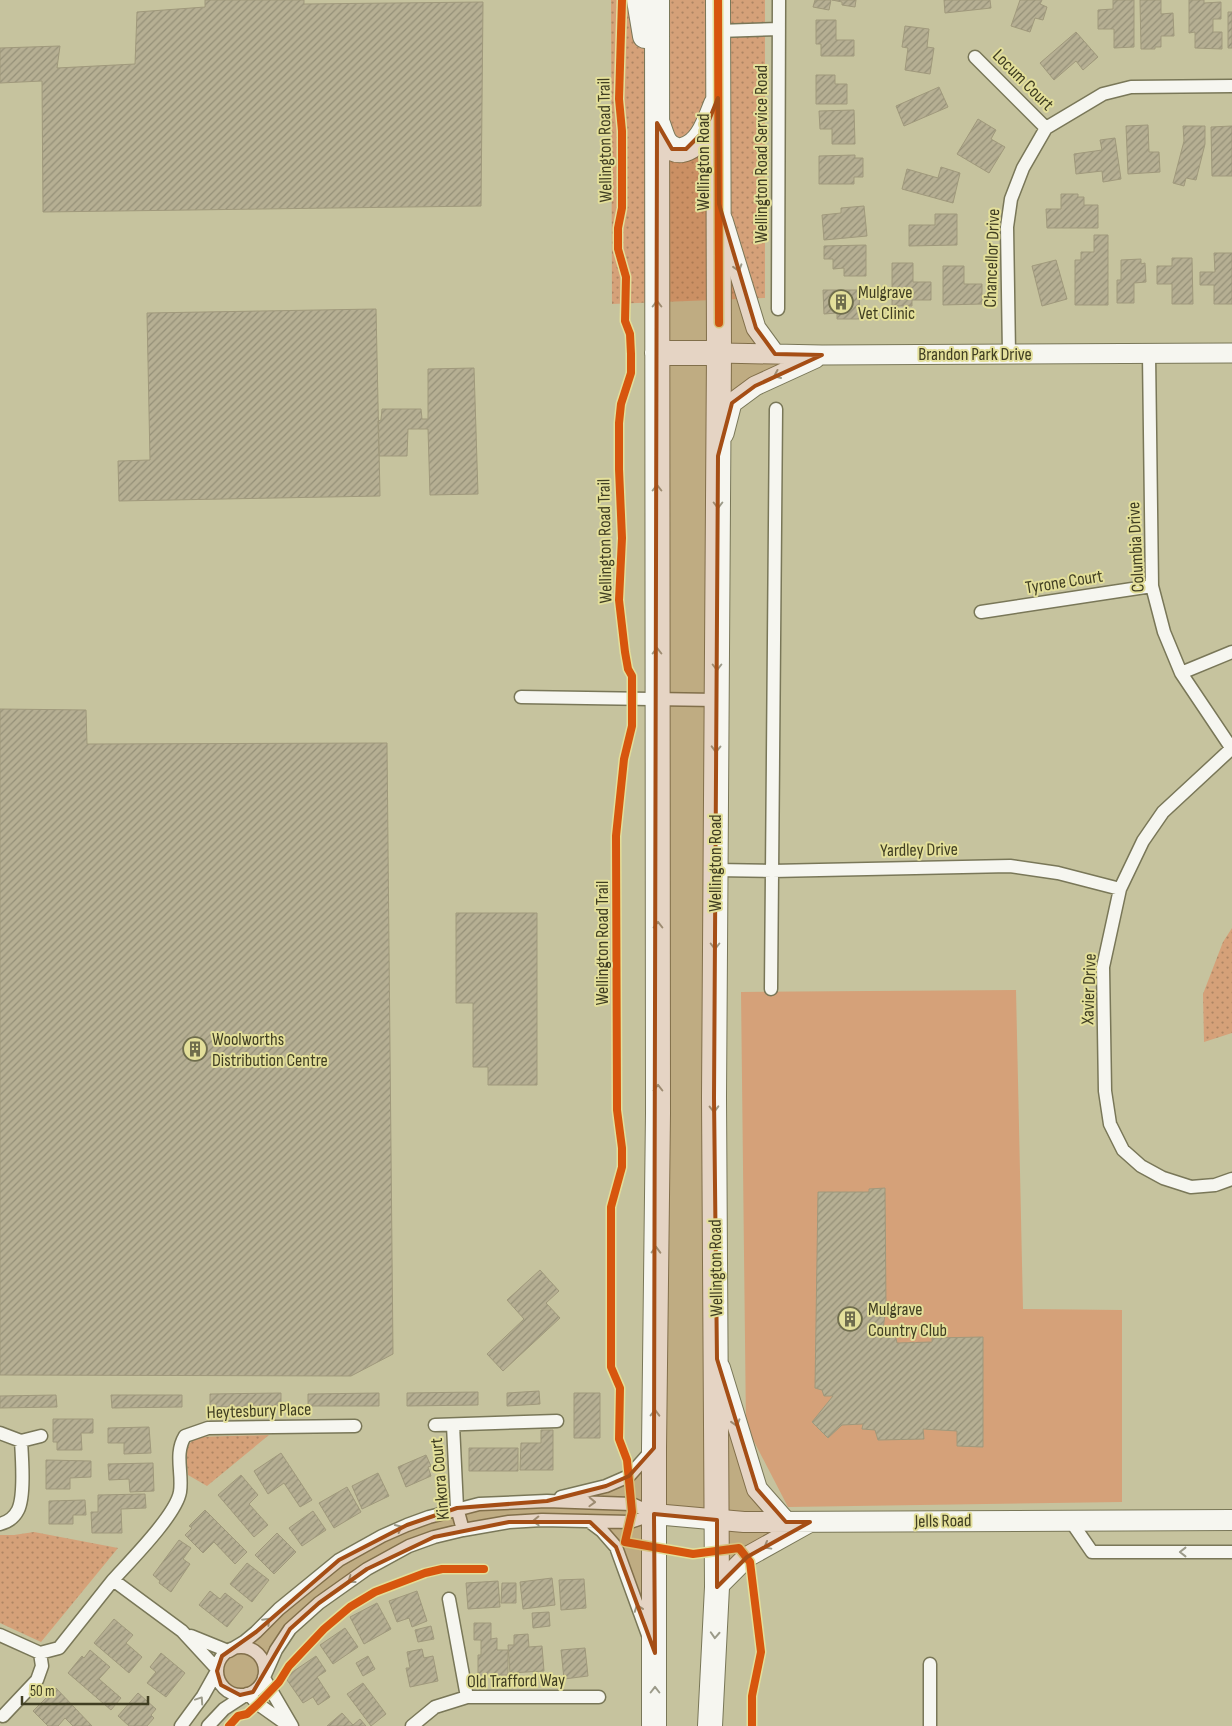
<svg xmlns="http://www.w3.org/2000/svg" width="1232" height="1726" font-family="'Sofia Sans Condensed',sans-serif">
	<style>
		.grass { fill: url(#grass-dots) }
		.garden { fill: #d5a179 }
		.building { fill: url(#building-hatch); stroke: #a0997c }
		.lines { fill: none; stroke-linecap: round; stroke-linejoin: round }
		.street-casing { stroke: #797758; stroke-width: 15 }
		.secondary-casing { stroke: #797758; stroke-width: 21 }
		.primary-casing { stroke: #797758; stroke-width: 22 }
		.highway-casing { stroke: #797758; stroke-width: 26 }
		.street { stroke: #f6f6f0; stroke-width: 12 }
		.secondary { stroke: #f6f6f0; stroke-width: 19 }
		.primary { stroke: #f6f6f0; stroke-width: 20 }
		.highway { stroke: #f6f6f0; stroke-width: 24 }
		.cycleway-casing { stroke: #e3df9a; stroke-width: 11 }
		.cycleway { stroke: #d7560e; stroke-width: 8 }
		.oneway { stroke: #9b9a89 }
		.marked { fill: #a54e15; fill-opacity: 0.2; stroke: #a54e15; stroke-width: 4; stroke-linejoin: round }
		.labels { text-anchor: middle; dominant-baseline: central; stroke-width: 4; stroke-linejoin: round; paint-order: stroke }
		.street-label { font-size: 18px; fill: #403e22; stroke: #e3df9a }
		.poi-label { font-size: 18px; fill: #403e22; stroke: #e3df9a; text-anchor: start }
	</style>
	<defs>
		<pattern id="grass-dots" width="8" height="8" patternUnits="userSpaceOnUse" patternTransform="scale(1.25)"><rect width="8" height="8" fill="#d5a179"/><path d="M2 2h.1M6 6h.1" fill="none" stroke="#ae8563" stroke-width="1.8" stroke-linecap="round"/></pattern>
		<pattern id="building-hatch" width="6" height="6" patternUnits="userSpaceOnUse" patternTransform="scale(1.25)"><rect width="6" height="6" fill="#b6af93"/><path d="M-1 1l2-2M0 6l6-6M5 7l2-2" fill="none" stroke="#959078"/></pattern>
	</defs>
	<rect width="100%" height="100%" fill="#c6c39e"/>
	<path class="grass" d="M611,0H765V298L612,304Z
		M1232,928V1033L1204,1042L1203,994L1223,942Z
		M269,1435L207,1486L188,1475C187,1460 182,1448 196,1437Z
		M34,1532L118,1548L41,1642L0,1623V1535H14Z"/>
	<path class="garden" d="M1016,990L1023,1309L1122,1310V1502L788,1507L746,1426L741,992Z"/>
	<path class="building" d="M205,0H304V4L483,2L481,206L43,212L42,81L0,83V48L60,46L57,68L135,64L137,12L205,7Z
		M815,0H831L829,10L813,7Z
		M832,0H856L855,7L842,5V2Z
		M944,0H990L991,8L945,13Z
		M1020,0H1042L1040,4L1047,7L1043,20L1035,18L1030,32L1011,26Z
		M1113,0H1134V47L1114,48V29H1098V10L1113,9Z
		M1140,0H1161V14L1173,13L1174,36H1161V47H1155V49H1141Z
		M1189,0H1204V3L1221,2V19H1213V32H1222V49L1195,48V32L1189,33Z
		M1228,12H1232V48H1228Z
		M816,20H836V40H854V56H821V44H816Z
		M905,26L929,29L927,47L934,48L930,74L905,70L908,48L902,47Z
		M1076,32L1098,57L1083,70L1076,61L1054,80L1040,63Z
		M816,75H835V84H847V104H816Z
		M939,87L948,107L904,126L896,106Z
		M854,110L855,144H832V129H820L819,111Z
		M978,119L996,130L991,139L1005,147L989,173L957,154Z
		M1148,125L1149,152H1159L1160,172L1128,174L1126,126Z
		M1183,126H1205V144L1196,180L1186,178L1184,186L1173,183L1184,141Z
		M1232,126V176H1212L1211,127Z
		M1115,138L1121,179L1103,182L1102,171L1076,174L1074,154L1102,150L1100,140Z
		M855,155V158H863V177H854V184H819V156Z
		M941,167L960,173L953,203L902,189L907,169L938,178Z
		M1061,194H1078V197H1084V205H1098V228H1047L1046,209H1061Z
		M864,206L867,236L824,240L822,215L841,213V208Z
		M935,214H957V245L909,246V225H935Z
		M1094,235H1108V305H1075V260H1081V252H1094Z
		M866,245V276H844V268L833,269V259H824V246Z
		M1214,253H1232V304H1214V285H1200V272H1215Z
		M1172,258H1192L1193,304H1172V284H1157V266H1172Z
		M1141,259V264L1145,263L1146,282L1134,283V303H1117V280H1121V260Z
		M1056,260L1067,299L1042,306L1032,266Z
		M892,263H913V282H931V300H912V306H892Z
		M943,266H964V284H982V304L943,305Z
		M823,290H859L860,319H837V313L824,314Z
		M376,309L380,496L119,501L118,461L150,460L147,313Z
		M474,368L478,494L430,495L428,429H408L407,456H379L378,421L381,420L382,409H421L422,419H428V369Z
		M0,709L86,710L87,744L387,743L393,1354L351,1376L0,1375Z
		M456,913H537V1085H488V1067H473V1003H456Z
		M885,1188L886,1308L883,1329L896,1338L897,1343L932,1342V1338L983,1337V1447L957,1446V1431L923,1429L924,1439L878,1440L875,1430L862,1429L863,1424L842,1425L828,1438L812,1422L833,1396H824L822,1390L815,1388L818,1192H869V1189Z
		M540,1270L559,1291L546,1303L560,1318L503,1371L487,1354L524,1319L507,1300Z
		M539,1391L540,1404L507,1406V1393Z
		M478,1392V1405L407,1406V1393Z
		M281,1393V1406L210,1407V1394Z
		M379,1393V1406H308V1394Z
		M574,1393H600V1438H574Z
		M56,1395L57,1407L0,1408V1396Z
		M111,1395H182V1407L112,1408Z
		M53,1419H93V1433H81L82,1450H57V1442H53Z
		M149,1427L151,1453L124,1454V1443H108V1428Z
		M541,1430H553V1470H520L521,1443H541Z
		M469,1448H518V1471H469Z
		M281,1453L312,1500L300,1507L284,1483L268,1494L254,1471Z
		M426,1455L431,1466L428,1467L431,1476L406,1487L398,1467Z
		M46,1460L91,1461V1477L70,1478V1489H46Z
		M153,1463L154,1491L130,1492L129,1479L109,1480L108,1464Z
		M378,1473L389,1496L362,1509L352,1486Z
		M241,1475L258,1495L249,1504L268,1525L254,1537L218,1495Z
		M347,1487L361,1512L334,1528L319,1503Z
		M145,1494L146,1508L121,1509L122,1533H92L91,1512H98V1495Z
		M85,1500L86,1515H73V1524H49V1501Z
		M205,1510L247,1552L235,1564L214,1542L203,1553L185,1535L192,1528L189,1526Z
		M313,1511L326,1530L302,1546L289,1528Z
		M277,1533L296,1552L274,1574L255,1555Z
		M179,1540L191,1548L183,1559L190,1564L171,1592L159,1583L160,1581L153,1575Z
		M247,1563L269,1580L252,1602L230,1584Z
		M552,1578L555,1605L523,1609L520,1582Z
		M584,1579L586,1608L561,1610L559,1580Z
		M498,1581L500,1607L468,1609L466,1583Z
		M502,1583H516V1603H501Z
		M210,1591L220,1599L225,1593L243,1607L227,1627L199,1605Z
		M417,1591L427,1621L412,1627L409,1618L397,1622L389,1601Z
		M377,1603L391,1629L364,1644L350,1617Z
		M549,1612L550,1626L533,1628L532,1613Z
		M114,1619L133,1635L126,1643L142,1657L129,1673L94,1643Z
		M474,1623H491V1639L497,1638V1650H508V1675H478V1655H481V1640H474Z
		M431,1626L434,1639L418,1642L415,1630Z
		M345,1628L358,1647L333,1664L320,1645Z
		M528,1634L529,1647L542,1646L544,1671L510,1673L508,1645H514V1635Z
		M585,1648L588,1676L564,1679L561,1650Z
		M422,1649L424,1658L433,1656L438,1681L410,1687L406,1668H410L407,1652Z
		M90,1650L110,1667L99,1679L121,1698L111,1710L68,1673L82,1656L84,1658Z
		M161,1653L185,1673L166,1697L147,1683L156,1672L150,1667Z
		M316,1656L326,1671L317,1677L330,1697L318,1705L313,1697L303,1703L285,1677Z
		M368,1656L375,1669L363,1676L356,1663Z
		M363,1683L386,1714L371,1726L347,1694Z
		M56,1688L92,1726H73L65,1718L58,1726H48L33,1711Z
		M138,1693L156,1709L151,1715L154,1718L147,1726H129L118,1716Z
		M342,1713L353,1725L360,1719L366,1726H327Z"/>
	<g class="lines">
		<g class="street-casing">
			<path id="street" d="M718,31L779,29
				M975,57L1046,128
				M778,309L779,0
				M1009,354L1007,227L1011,199L1023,168L1046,128L1103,94L1131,87L1232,86
				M1149,354L1152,586L1164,632L1181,673L1232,749
				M981,612L1152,586
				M1181,673L1232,652
				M521,697L717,700
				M1231,749L1163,812L1143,841L1120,889L1103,967L1105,1091L1110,1124L1123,1150L1141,1166L1163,1178L1191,1187L1215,1185L1232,1179
				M715,870L772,871L1010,866L1058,873L1120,889
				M771,989L776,409
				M435,1425L557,1421
				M453,1425L457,1508L463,1530
				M0,1433L21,1441L41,1436
				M561,1497L606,1486L629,1476L653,1449
				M1070,1520L1092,1552H1232
				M590,1522L602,1531L616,1547L648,1635
				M0,1524C8,1522 14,1518 18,1510C25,1496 22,1457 21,1441
				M113,1580C130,1561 176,1515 180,1492C183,1473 174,1454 185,1436L208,1428L355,1426
				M449,1599L467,1697
				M0,1635L40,1653L59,1648L113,1580L182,1631L217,1669
				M191,1636L228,1651
				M217 1671a24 24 0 1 1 48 0a24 24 0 1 1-48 0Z
				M229,1651L244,1642L256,1632L279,1609L339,1560L382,1536L407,1525L429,1517L479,1504L547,1501L632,1504L654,1514
				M264,1677L276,1650L290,1629L319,1603L367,1569L409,1546L434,1537L463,1530L509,1522L542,1520L630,1522L654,1514
				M264,1678L292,1726
				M248,1694L258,1704L289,1726
				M3,1716L37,1680L42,1666L40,1653
				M181,1726L203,1696L217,1671
				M208,1726L224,1709L247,1694
				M412,1726L435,1707L467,1697H599
				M930,1726V1664"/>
		</g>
		<g class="secondary-casing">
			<path id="secondary" d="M723,220L756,328L775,354
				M719,353L822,355L1232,353
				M724,434L732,403L755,386L816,358"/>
		</g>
		<g class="primary-casing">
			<path id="primary" d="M720,1368L757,1489L786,1522
				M654,1514L744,1522L1232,1520
				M717,1587L747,1557L808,1523"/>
		</g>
		<g class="highway-casing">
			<path id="highway" d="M639,0L645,36
				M658,124C660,129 662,137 665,142C669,148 675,151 682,150C702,146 709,121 716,104
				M657,353H719
				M654,1726V1448L658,1113L657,0
				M710,1726L717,1587L714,1098L719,353L718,0"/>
		</g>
		<use href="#street" class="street"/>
		<use href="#secondary" class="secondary"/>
		<use href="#primary" class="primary"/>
		<use href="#highway" class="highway"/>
		<g class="cycleway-casing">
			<path id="cycleway" d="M622,0L619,99L622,131V208L618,228V249L626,277L625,321L630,334L631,354V373L621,404L619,423V469L622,538L619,600L625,652L628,669L632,676V726L624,759L616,836L617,1110L622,1148V1167L611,1207V1367L620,1388L619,1439L627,1460L632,1512L625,1542L693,1554L739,1548L750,1562L761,1652L752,1696V1726
				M718,0L719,323
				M229,1726L238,1716L247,1714L258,1704L279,1682L289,1666L324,1629L350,1607L375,1592L425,1573L442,1569H484"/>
		</g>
		<use href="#cycleway" class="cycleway"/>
	</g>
	<defs><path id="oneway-chevron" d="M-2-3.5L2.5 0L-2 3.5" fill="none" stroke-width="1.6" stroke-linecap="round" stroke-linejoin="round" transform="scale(1.25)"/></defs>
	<g class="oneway">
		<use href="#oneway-chevron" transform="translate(738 268) rotate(73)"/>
		<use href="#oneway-chevron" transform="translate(657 304) rotate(-90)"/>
		<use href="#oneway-chevron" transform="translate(777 375) rotate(156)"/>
		<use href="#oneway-chevron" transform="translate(657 488) rotate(-90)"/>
		<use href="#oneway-chevron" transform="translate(718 505) rotate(90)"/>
		<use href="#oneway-chevron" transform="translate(657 651) rotate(-90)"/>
		<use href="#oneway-chevron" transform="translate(717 667) rotate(90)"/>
		<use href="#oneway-chevron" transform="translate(716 749) rotate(91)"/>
		<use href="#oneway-chevron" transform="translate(658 925) rotate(-90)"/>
		<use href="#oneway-chevron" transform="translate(715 946) rotate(90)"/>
		<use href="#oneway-chevron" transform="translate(658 1088) rotate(-90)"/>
		<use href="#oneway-chevron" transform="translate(714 1109) rotate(89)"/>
		<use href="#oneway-chevron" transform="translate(656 1250) rotate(-89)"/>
		<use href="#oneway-chevron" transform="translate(655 1413) rotate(-89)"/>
		<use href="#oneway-chevron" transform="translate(736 1423) rotate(73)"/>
		<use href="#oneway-chevron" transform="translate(592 1502) rotate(2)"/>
		<use href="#oneway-chevron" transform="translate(536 1521) rotate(178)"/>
		<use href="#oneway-chevron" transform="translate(399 1528) rotate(-25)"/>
		<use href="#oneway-chevron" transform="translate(767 1546) rotate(151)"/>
		<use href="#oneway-chevron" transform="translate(1183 1552) rotate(180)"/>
		<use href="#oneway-chevron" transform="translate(351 1580) rotate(144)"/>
		<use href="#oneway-chevron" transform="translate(638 1608) rotate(-110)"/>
		<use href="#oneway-chevron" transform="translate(267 1621) rotate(-45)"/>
		<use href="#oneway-chevron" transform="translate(715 1635) rotate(93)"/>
		<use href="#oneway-chevron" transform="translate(655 1690) rotate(-90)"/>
		<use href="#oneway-chevron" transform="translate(200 1700) rotate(-56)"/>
	</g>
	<path class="marked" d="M718,98L719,204L756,328L775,354L822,355L755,386L732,403L718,456L714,1098L717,1359L757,1489L786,1522H810L747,1557L717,1587V1520L654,1514L655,1653L616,1547L590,1522H509L434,1537L367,1569L319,1603L290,1629L253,1692L240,1695L221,1685L217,1671L222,1656L256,1632L339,1560L407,1525L457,1508L547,1501L606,1486L629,1476L654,1448L657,123L672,149H686L705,130Z"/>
	<defs>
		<g id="building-ring" transform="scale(1.25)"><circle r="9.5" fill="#e3df9a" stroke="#6f6d4d" stroke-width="1.5"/><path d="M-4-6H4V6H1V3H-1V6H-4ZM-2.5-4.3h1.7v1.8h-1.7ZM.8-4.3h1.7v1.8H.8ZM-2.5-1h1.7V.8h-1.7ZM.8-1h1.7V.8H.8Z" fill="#6f6d4d"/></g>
	</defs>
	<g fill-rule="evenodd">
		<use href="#building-ring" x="841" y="302"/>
		<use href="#building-ring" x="195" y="1049"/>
		<use href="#building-ring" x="850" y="1319"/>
	</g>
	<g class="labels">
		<g class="street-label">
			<text transform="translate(1023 80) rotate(45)">Locum Court</text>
			<text transform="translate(605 140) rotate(-91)">Wellington Road Trail</text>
			<text transform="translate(761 154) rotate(-90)">Wellington Road Service Road</text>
			<text transform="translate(703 162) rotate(-90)">Wellington Road</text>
			<text transform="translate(992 258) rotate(-88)">Chancellor Drive</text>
			<text x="975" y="354">Brandon Park Drive</text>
			<text transform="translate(605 541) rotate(-91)">Wellington Road Trail</text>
			<text transform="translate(1136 547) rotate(-93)">Columbia Drive</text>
			<text transform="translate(1064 582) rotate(-9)">Tyrone Court</text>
			<text transform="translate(919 850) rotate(-1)">Yardley Drive</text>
			<text transform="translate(715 863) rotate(-90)">Wellington Road</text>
			<text transform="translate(602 943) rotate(-90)">Wellington Road Trail</text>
			<text transform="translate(1089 989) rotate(-88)">Xavier Drive</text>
			<text transform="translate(716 1268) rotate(-91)">Wellington Road</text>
			<text transform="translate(259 1411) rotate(-2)">Heytesbury Place</text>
			<text transform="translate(440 1479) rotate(-95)">Kinkora Court</text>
			<text transform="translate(943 1521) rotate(-1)">Jells Road</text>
			<text transform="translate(516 1681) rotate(-1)">Old Trafford Way</text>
		</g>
		<g class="poi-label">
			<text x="858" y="292">Mulgrave<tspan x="858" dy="21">Vet Clinic</tspan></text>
			<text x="212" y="1039">Woolworths<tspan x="212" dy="21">Distribution Centre</tspan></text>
			<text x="868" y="1309">Mulgrave<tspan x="868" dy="21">Country Club</tspan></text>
		</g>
	</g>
	<path d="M22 1696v8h126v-8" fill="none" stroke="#403e22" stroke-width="2.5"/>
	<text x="30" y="1696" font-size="15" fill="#403e22" stroke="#e3df9a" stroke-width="4" paint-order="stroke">50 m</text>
</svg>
